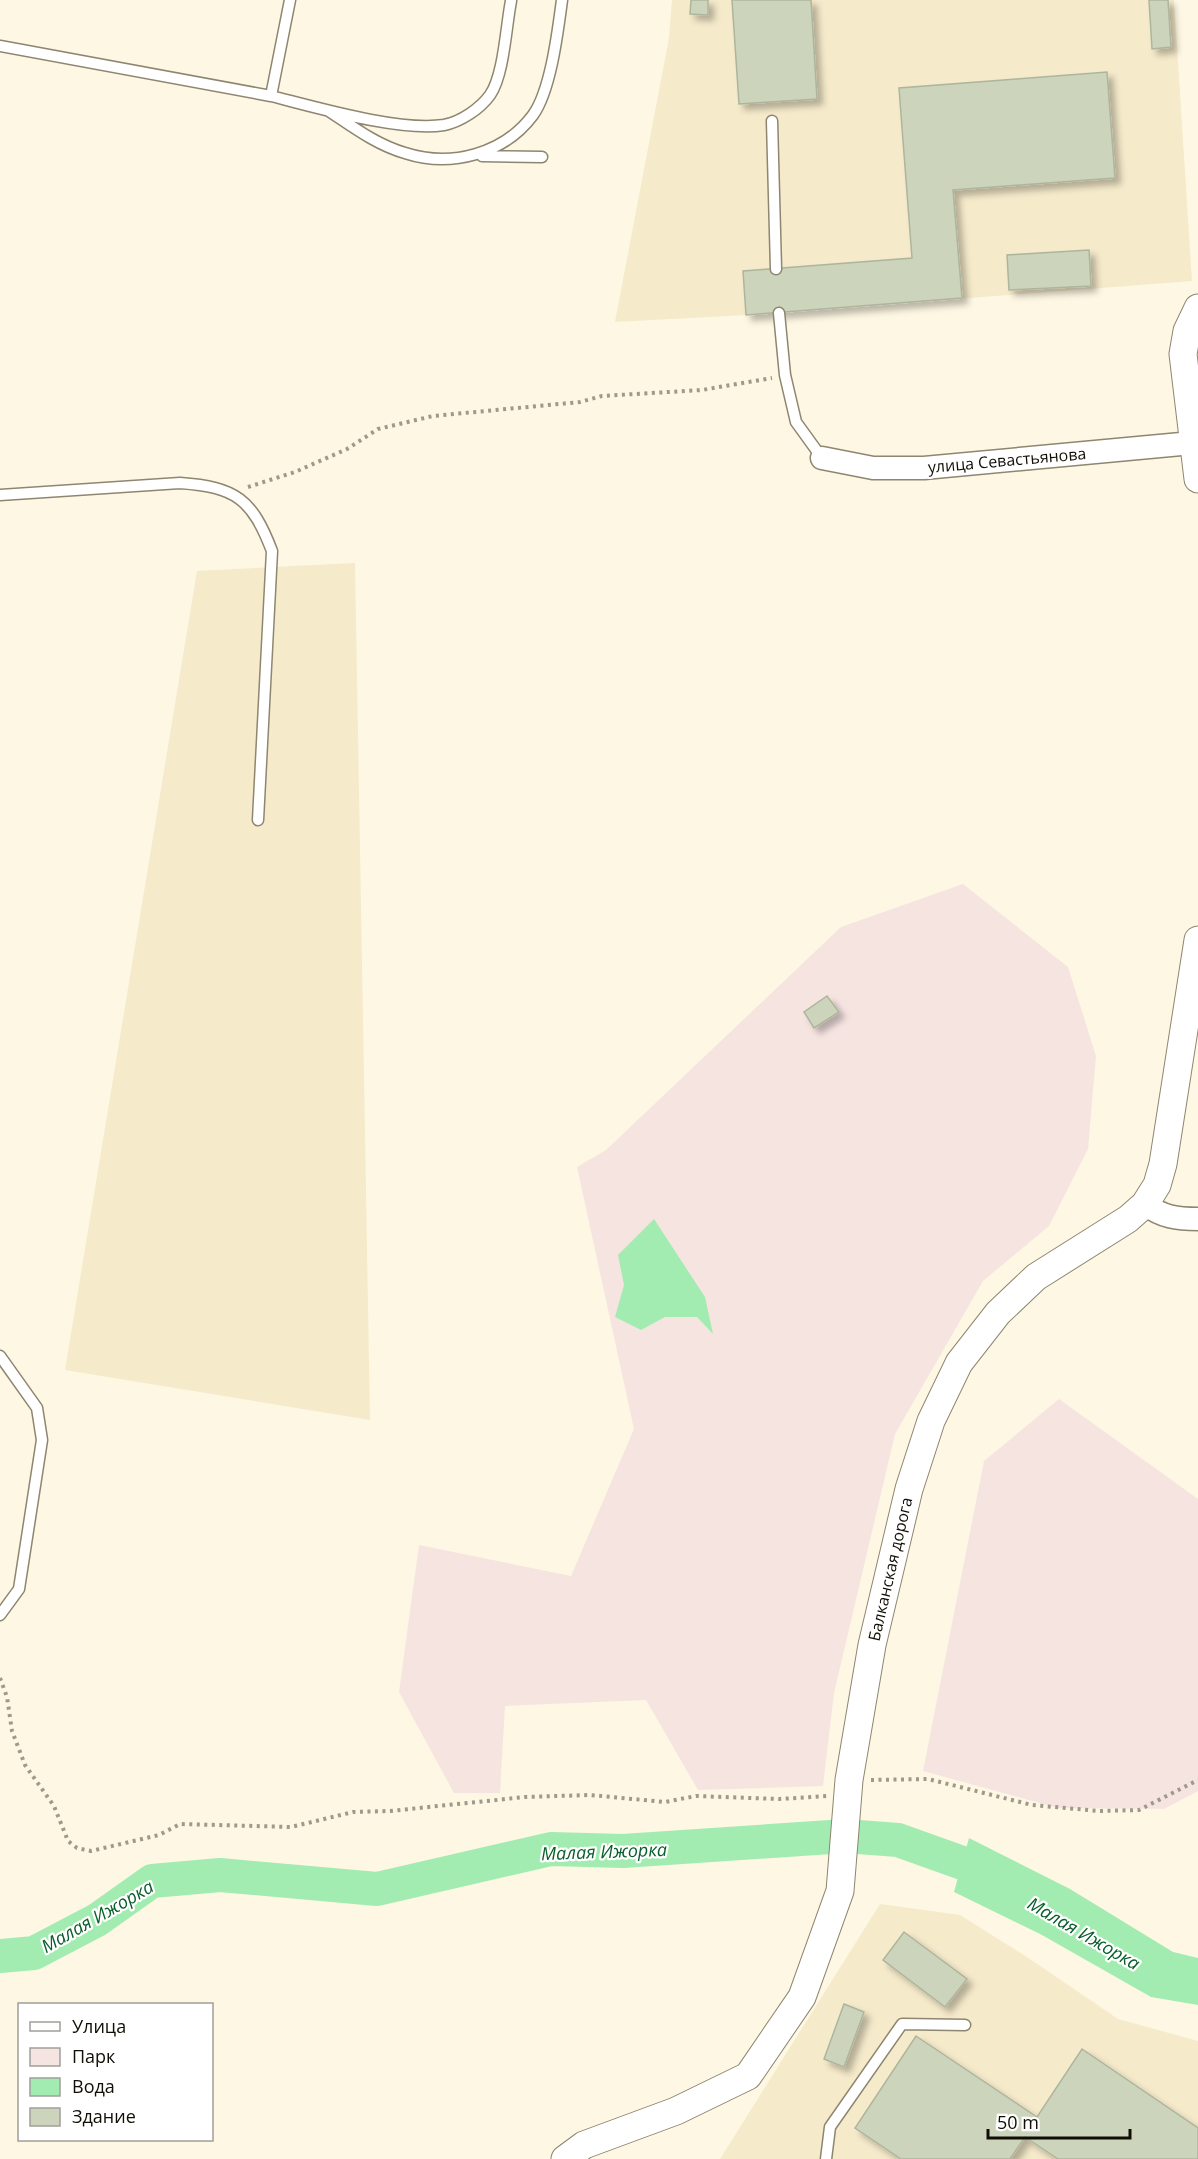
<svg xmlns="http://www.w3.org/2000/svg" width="1198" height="2159" font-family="'Open Sans',sans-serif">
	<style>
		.built { fill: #f5eaca }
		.green { fill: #f6e4e1 }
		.water { fill: #a2ecb2 }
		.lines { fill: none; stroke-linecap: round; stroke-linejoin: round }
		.river { stroke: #a2ecb2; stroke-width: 34 }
		.building { fill: #cdd4bc; stroke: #aeb59d; stroke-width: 1.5; filter: url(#shadow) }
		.service-casing { stroke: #8e8670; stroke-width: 13 }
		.minor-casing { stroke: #8e8670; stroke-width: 25 }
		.tertiary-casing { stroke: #8e8670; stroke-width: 29 }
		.path { stroke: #9f998a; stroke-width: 4; stroke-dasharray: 3 4.5; stroke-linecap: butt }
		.service { stroke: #fff; stroke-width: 10 }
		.minor { stroke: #fff; stroke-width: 22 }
		.tertiary { stroke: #fff; stroke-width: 27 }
		.labels { text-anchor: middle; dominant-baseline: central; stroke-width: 4.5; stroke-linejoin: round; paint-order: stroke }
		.street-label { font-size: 16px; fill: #110e06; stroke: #fff }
		.water-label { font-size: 18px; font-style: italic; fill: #095e2b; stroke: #fff }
	</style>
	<defs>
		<filter id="shadow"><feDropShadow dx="5.5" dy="5.5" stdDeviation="3" flood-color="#0004"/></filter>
	</defs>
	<rect width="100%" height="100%" fill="#fef7e3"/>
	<path class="built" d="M672,0H1174L1192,281L746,315L615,322L669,38Z
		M355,563L370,1420L65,1370L197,571Z
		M880,1904L960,1915L1030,1959L1118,2019L1198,2041V2159H720Z"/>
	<path class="green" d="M963,884L1068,967L1096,1056L1088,1149L1049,1226L983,1281L895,1434L834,1693L823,1786L698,1790L646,1700L505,1706L500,1793H454L399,1692L419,1545L571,1576L634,1429L577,1167L606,1150L841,927Z
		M1059,1399L1198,1499V1791L1164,1809L1058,1808L923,1771L984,1461Z"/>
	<path class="water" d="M654,1219L705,1297L713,1334L697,1317H665L641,1330L615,1317L624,1285L618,1255Z
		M969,1838L1070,1889L1173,1952L1198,1958V2005L1151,1997L1042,1935L954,1892Z"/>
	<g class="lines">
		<path class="river" d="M0,1956L34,1953L97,1920L152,1881L220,1875L377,1889L551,1849L623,1851L845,1836L898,1840L968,1865L1005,1885"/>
	</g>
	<path class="building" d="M691,0H708V15L690,14Z
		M732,0H811L817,99L739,104Z
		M1149,0H1168L1171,47L1152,49Z
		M1107,72L1115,178L953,190L962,298L746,315L743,271L912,258L899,88Z
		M1089,250L1091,286L1009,290L1007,255Z
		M827,996L839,1012L814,1028L804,1012Z
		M904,1932L967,1979L945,2007L883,1960Z
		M844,2004L864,2012L844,2067L824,2059Z
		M916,2036L1037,2117L1082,2049L1198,2128V2159H1058L1025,2137L1010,2159H901L855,2128Z"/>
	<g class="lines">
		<g class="service-casing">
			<path id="service" d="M0,46L271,96L290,0
				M271,96C315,107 400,132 444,125C460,122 480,109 490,95C504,75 506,26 511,1
				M329,111C353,127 377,145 405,153C451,168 504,154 533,115C551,90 558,30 562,0
				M772,121L776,269
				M482,156L542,157
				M779,313L785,375L796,422L822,458
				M0,495L180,483C236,487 252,499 272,551L258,820
				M0,1356L37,1408L42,1440L19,1589L0,1615
				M826,2159L830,2127L902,2024L965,2025"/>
		</g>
		<g class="minor-casing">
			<path id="minor" d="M822,458L873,468H924L1192,443
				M1145,1204C1162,1217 1177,1219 1198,1219"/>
		</g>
		<g class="tertiary-casing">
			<path id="tertiary" d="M1198,308L1187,331L1183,354L1198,479
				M565,2159L584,2145L676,2111L748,2076L802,1997L840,1891L849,1780L872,1645L909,1489L931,1421L959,1363L998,1313L1036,1277L1128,1219L1145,1204L1157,1185L1163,1164L1198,940"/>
		</g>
		<path class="path" d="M248,487L295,472L347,449L378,429L433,416L580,402L602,396L702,390L772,378
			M0,1678L7,1697L12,1731L25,1765L54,1806L68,1841L77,1848L91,1851L159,1835L180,1824L291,1827L353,1812L390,1811L525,1797L590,1795L665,1802L696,1796L779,1799L828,1796
			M871,1780L928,1779L1032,1805L1099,1811L1139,1810L1198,1780"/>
		<use href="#service" class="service"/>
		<use href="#minor" class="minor"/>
		<use href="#tertiary" class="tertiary"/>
	</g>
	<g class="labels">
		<g class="street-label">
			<text transform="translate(1007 460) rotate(-5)">улица Севастьянова</text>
			<text transform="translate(890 1569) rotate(-77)">Балканская дорога</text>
		</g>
		<g class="water-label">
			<text transform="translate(604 1851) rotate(-2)">Малая Ижорка</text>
			<text transform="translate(97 1916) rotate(-30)">Малая Ижорка</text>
			<text transform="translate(1084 1933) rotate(30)">Малая Ижорка</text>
		</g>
	</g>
	<rect x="18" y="2003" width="195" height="138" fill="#ffffff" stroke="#a09f9b" stroke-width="1.5"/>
	<rect x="30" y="2022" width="30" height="9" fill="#ffffff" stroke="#a09f9b" stroke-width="1.5"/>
	<text x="72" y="2033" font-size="18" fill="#110e06">Улица</text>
	<rect x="30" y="2048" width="30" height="18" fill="#f6e4e1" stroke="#a09f9b" stroke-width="1.5"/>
	<text x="72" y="2063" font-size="18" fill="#110e06">Парк</text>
	<rect x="30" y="2078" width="30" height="18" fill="#a2ecb2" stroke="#a09f9b" stroke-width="1.5"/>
	<text x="72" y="2093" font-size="18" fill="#110e06">Вода</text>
	<rect x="30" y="2108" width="30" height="18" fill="#cdd4bc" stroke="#a09f9b" stroke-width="1.5"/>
	<text x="72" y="2123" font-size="18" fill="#110e06">Здание</text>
	<path d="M988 2129v9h142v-9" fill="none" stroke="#110e06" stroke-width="3"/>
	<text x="997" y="2129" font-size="18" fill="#110e06" stroke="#ffffff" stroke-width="4.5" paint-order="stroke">50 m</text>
</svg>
